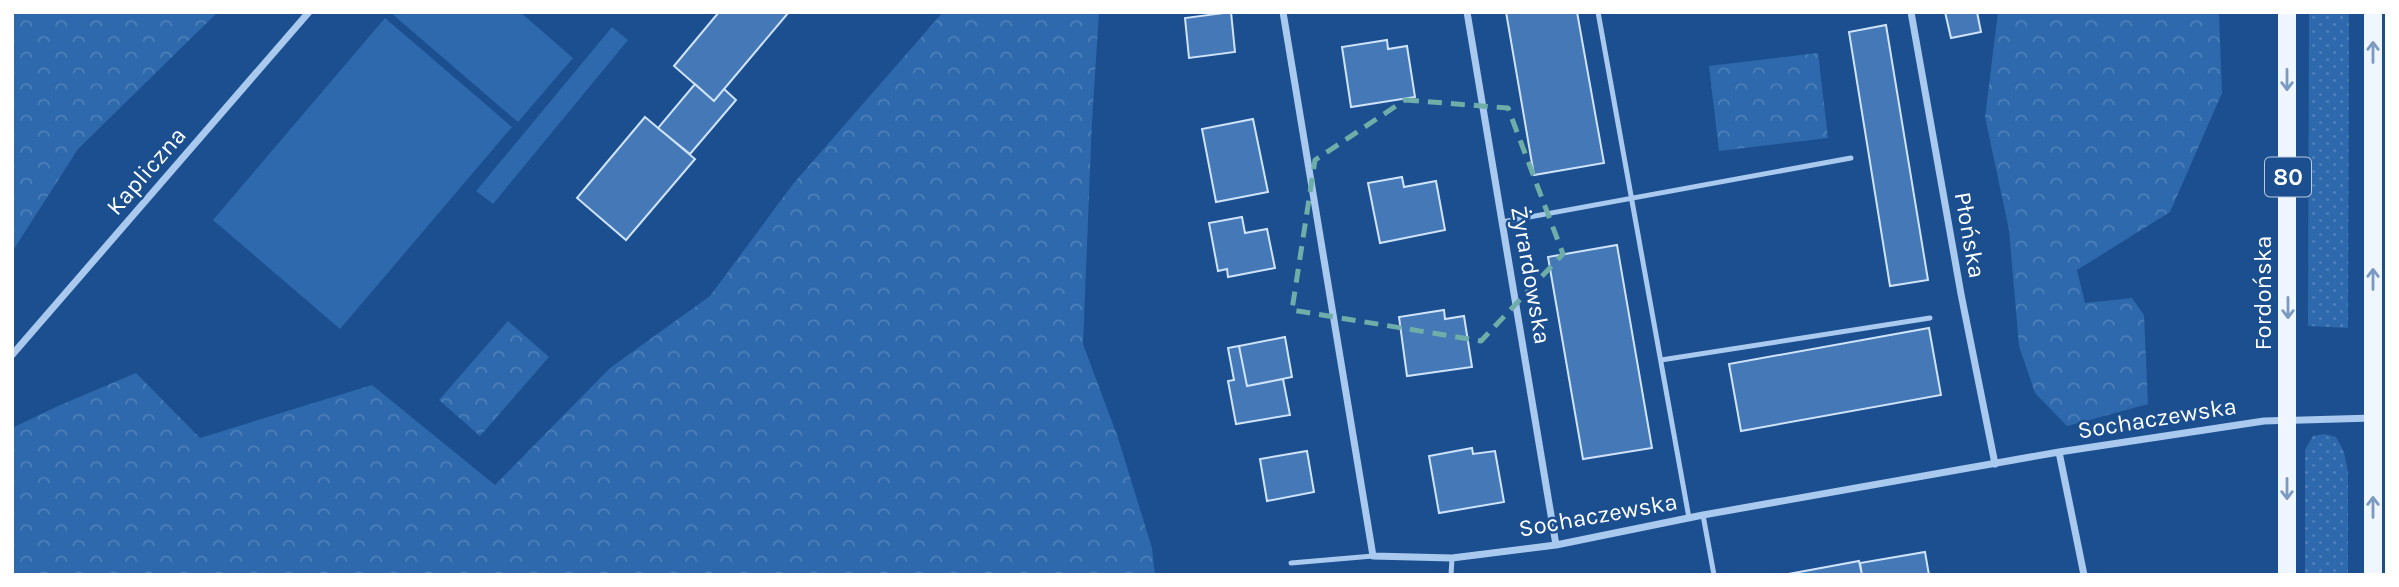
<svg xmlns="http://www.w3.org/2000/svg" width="2399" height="587" font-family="Karla,sans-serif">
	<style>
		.grass { fill: url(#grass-dots) }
		.forest { fill: url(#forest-crowns) }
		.pitch { fill: #2e69ad }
		.building { fill: #4478b7; stroke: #cfe3fa; stroke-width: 2 }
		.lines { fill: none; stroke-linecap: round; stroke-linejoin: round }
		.lane { stroke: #a9c9ee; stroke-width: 5 }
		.street { stroke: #a9c9ee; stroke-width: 7 }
		.primary { stroke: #f0f6ff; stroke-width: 18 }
		.oneway { stroke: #7b9ac1 }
		.marked { fill: none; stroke: #6fada8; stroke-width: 5; stroke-dasharray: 14 9; stroke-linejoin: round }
		.labels { text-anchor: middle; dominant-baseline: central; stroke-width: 5; stroke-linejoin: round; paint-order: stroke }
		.shield { fill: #1b4f8f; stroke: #bbcadd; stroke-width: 2 }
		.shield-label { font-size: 23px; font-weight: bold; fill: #fff }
		.street-label { font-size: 24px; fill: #fff; stroke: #1b4f8f }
	</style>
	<defs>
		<pattern id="grass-dots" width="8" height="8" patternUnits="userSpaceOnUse" patternTransform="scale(1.75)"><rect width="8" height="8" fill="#2e69ad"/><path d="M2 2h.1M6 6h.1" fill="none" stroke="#4d80b9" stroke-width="1.8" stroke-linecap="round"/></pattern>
		<pattern id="forest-crowns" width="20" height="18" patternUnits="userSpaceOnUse" patternTransform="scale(1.75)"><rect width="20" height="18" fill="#2e69ad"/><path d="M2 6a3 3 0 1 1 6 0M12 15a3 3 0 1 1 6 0" fill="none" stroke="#4d80b9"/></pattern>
	</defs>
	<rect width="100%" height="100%" fill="#1b4f8f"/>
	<path class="grass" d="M2309,12H2349L2348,328L2308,326Z
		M2324,434L2336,437L2344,452L2348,472V575H2305V450L2313,436Z"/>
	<path class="forest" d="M12,12H218L78,149L12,252Z
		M943,12H1099L1092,121L1083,344L1118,438L1152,548L1155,575H12V428L58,406L136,373L200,438L372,385L495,485L610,368L710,296L793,184Z
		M1998,12H2219L2222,93L2170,212L2077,270L2085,303L2132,298L2144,315L2148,404L2067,426L2035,393L2019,346L2009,230L1985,117Z
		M1818,53L1828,138L1719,151L1709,66Z
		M508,321L549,357L480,436L439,400Z"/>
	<path class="pitch" d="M520,12L573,58L518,122L391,13Z
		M385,18L512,127L340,329L213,220Z
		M612,27L628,40L493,204L476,191Z"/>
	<path class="building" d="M719,12H789L714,101L674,66Z
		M1231,12L1235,52L1189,58L1185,18Z
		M1506,12H1577L1604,163L1534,175Z
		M1945,12H1977L1981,32L1951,38Z
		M1886,25L1928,280L1890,286L1849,32Z
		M1387,40L1388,49L1407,46L1415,97L1351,107L1342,47Z
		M695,84L714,101L724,89L736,100L690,154L658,128Z
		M645,117L695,159L626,240L577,198Z
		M1253,119L1268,192L1216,202L1202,129Z
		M1402,177L1404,187L1436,181L1445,230L1380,243L1368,183Z
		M1242,217L1245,233L1267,229L1275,268L1228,277L1227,269L1218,271L1209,223Z
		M1617,245L1652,448L1583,459L1548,257Z
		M1444,310L1445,319L1464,316L1472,367L1407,376L1399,317Z
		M1929,328L1941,395L1741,431L1729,364Z
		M1285,337L1292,377L1247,386L1239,346Z
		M1239,346L1247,386L1283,379L1290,415L1236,424L1228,381L1234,380L1228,348Z
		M1472,448L1473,454L1495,451L1504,502L1439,513L1429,456Z
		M1307,451L1314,492L1267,501L1260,459Z
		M1925,552L1929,575H1862L1860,563Z
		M1859,561L1862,575H1783Z"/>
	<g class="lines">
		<path class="lane" d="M1598,12L1689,518
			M1502,222L1851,158
			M1661,360L1930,318
			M1703,515L1714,575
			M1291,563L1373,556
			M1451,575L1452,558"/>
		<path class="street" d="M1283,12L1373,556L1452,558L1556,545L1703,515L2059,452L2264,421L2373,418
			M1467,12L1556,545
			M1911,12L1961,294L1995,464
			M12,355L309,12
			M2059,452L2084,575"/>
		<path class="primary" d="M2287,575V12
			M2373,575V12"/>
	</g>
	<defs><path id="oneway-shaft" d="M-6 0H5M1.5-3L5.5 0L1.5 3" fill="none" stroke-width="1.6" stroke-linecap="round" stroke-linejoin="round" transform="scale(1.75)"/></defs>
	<g class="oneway">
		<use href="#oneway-shaft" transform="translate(2373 52) rotate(-90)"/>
		<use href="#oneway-shaft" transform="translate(2287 80) rotate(90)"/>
		<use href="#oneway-shaft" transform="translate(2373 279) rotate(-90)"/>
		<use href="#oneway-shaft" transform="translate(2288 308) rotate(90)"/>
		<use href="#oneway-shaft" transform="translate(2287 489) rotate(90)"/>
		<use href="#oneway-shaft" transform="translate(2373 507) rotate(-90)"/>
	</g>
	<path class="marked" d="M1405,100L1508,108L1563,254L1481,341L1292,310L1315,160Z"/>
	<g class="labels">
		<rect class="shield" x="2265" y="157.5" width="46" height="39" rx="5"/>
		<g class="shield-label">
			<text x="2288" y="177">80</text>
		</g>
		<g class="street-label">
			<text transform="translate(146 171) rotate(-49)">Kapliczna</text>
			<text transform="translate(1970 235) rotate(80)">Płońska</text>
			<text transform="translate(1531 275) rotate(80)">Żyrardowska</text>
			<text transform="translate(2263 293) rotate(-90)">Fordońska</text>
			<text transform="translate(2157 418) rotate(-9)">Sochaczewska</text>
			<text transform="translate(1598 515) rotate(-10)">Sochaczewska</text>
		</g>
	</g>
	<rect width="2399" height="587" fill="none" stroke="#ffffff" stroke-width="28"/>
</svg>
